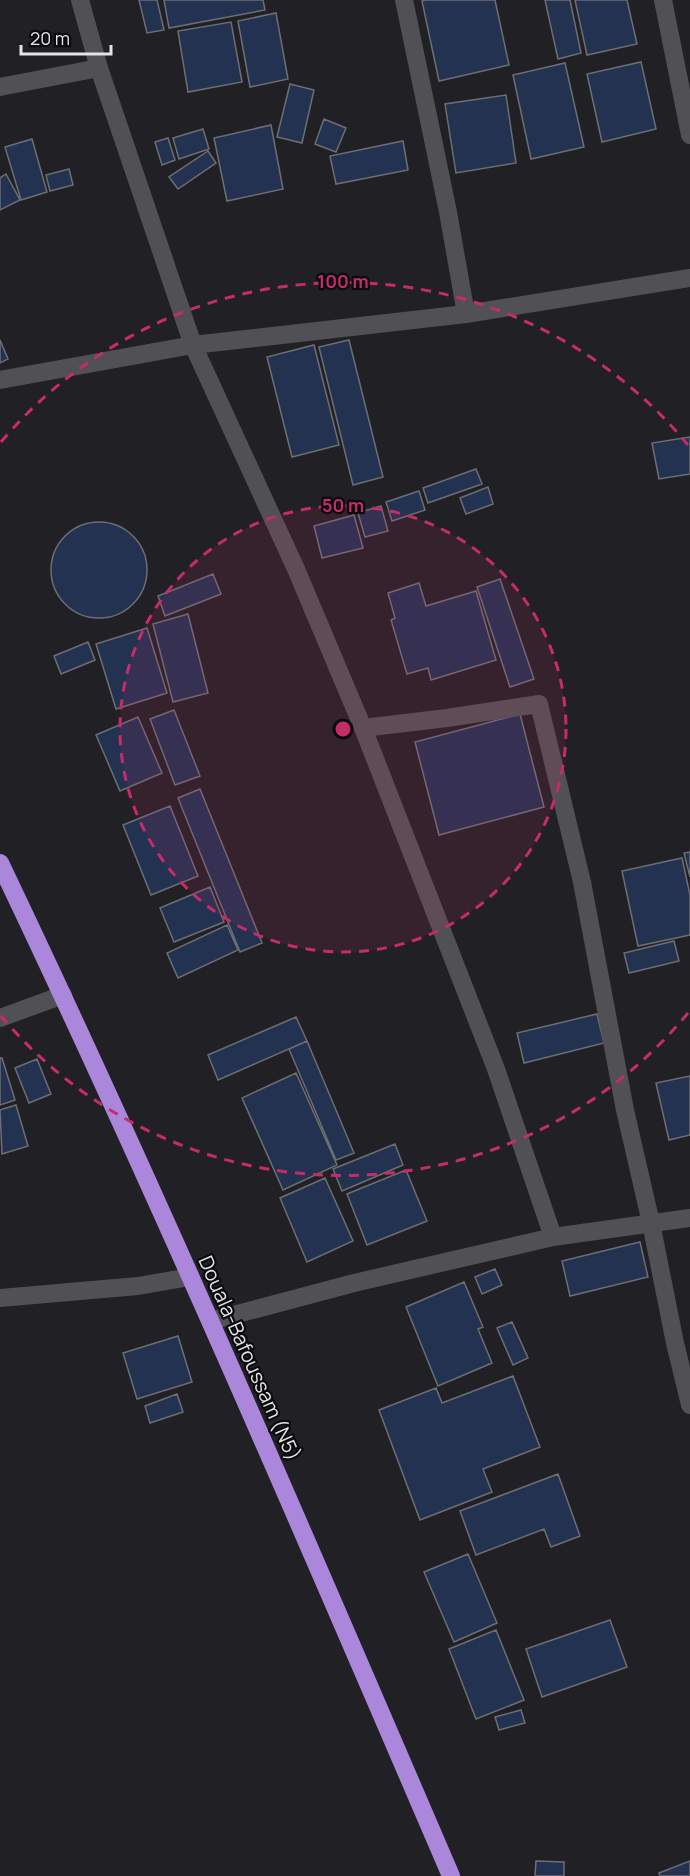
<svg xmlns="http://www.w3.org/2000/svg" width="690" height="1876" font-family="Manrope,sans-serif">
	<style>
		.building { fill: #233250; stroke: #6c6e73; stroke-width: 1.5 }
		.lines { fill: none; stroke-linecap: round; stroke-linejoin: round }
		.street { stroke: #515155; stroke-width: 18 }
		.highway { stroke: #ab87dc; stroke-width: 18 }
		.ring { fill: none; stroke: #c52c69; stroke-width: 3; stroke-dasharray: 10 8 }
		.labels { text-anchor: middle; dominant-baseline: central; stroke-width: 4.5; stroke-linejoin: round; paint-order: stroke }
		.street-label { font-size: 20px; fill: #e4e4e7; stroke: #0b0b0d }
		.centre { fill: #c52c69; stroke: #0b0b0d; stroke-width: 3 }
		.ring-label { font-size: 18px; text-anchor: middle; font-weight: bold; fill: #c52c69; stroke: #0b0b0d; stroke-width: 4.5; stroke-linejoin: round; paint-order: stroke }
	</style>
	<rect width="100%" height="100%" fill="#212125"/>
	<path class="building" d="M139,0H157L164,30L147,33Z
		M164,0H263L265,10L169,28Z
		M425,0H495L509,65L439,81L422,1Z
		M545,0H570L581,53L558,59Z
		M575,0H627L637,44L587,55Z
		M276,13L288,79L250,87L238,21Z
		M231,22L242,82L188,92L178,31Z
		M641,62L656,129L602,142L587,74Z
		M565,63L584,147L531,159L513,75Z
		M290,84L314,90L302,143L277,137Z
		M506,95L516,163L456,173L445,104Z
		M324,119L346,128L336,152L315,144Z
		M271,125L283,189L227,201L214,138Z
		M203,129L209,149L179,159L173,138Z
		M168,138L175,160L162,165L155,142Z
		M32,139L47,192L21,200L5,147Z
		M403,141L408,170L336,184L330,156Z
		M208,151L216,163L178,189L169,177Z
		M69,169L73,185L50,191L46,175Z
		M6,174L20,200L0,210V178Z
		M0,340L8,359L0,363Z
		M349,340L383,477L353,485L319,347Z
		M314,345L339,445L292,457L267,357Z
		M690,437V474L659,479L652,443Z
		M476,469L482,484L428,503L423,488Z
		M488,487L493,504L466,514L460,498Z
		M419,491L425,510L392,521L386,502Z
		M381,506L388,531L365,537L358,513Z
		M354,515L363,548L322,558L314,526Z
		M51 570a48 48 0 1 1 96 0a48 48 0 1 1-96 0Z
		M213,574L221,594L165,616L158,596Z
		M500,579L534,679L510,687L477,587Z
		M419,583L426,606L476,591L496,660L431,680L428,668L407,674L391,620L395,618L388,593Z
		M188,614L208,693L173,702L153,624Z
		M147,628L167,693L116,709L96,644Z
		M88,642L95,660L61,674L54,656Z
		M174,710L200,776L175,785L150,719Z
		M520,714L544,807L439,835L415,742Z
		M138,717L162,773L120,791L96,735Z
		M200,789L262,943L240,952L178,798Z
		M170,806L198,876L151,895L123,825Z
		M690,852V877L684,853Z
		M682,858L690,895V935L638,946L622,871Z
		M210,887L224,922L174,942L160,908Z
		M227,925L238,950L178,978L167,953Z
		M674,941L679,961L629,973L624,953Z
		M597,1014L604,1043L524,1063L517,1033Z
		M296,1017L307,1041L218,1080L208,1055Z
		M307,1041L354,1153L336,1160L289,1049Z
		M0,1058H2L15,1100L0,1105Z
		M37,1059L51,1094L29,1103L15,1068Z
		M296,1073L337,1165L283,1190L242,1098Z
		M690,1076V1135L669,1140L656,1083Z
		M16,1105L28,1146L2,1154L0,1110Z
		M395,1144L403,1165L342,1191L333,1169Z
		M406,1170L427,1221L367,1245L347,1194Z
		M325,1178L353,1241L307,1262L280,1198Z
		M640,1242L648,1277L570,1296L562,1261Z
		M495,1269L502,1285L482,1294L475,1277Z
		M464,1282L483,1327L478,1329L492,1363L438,1386L406,1307Z
		M512,1322L528,1358L513,1365L497,1328Z
		M178,1336L192,1382L137,1399L123,1353Z
		M513,1376L540,1447L483,1469L492,1492L420,1520L379,1410L436,1388L442,1403Z
		M177,1394L183,1412L150,1423L145,1406Z
		M558,1474L580,1536L551,1547L544,1529L476,1555L460,1511Z
		M468,1554L497,1623L454,1642L424,1572Z
		M610,1620L627,1667L542,1697L526,1649Z
		M496,1630L524,1700L476,1719L449,1649Z
		M521,1710L525,1723L499,1730L495,1717Z
		M536,1861L564,1862V1876H535Z
		M690,1861V1876H660L659,1873Z"/>
	<g class="lines">
		<path class="street" d="M80,0L99,68L193,345L296,569L363,728L496,1069L553,1237
			M404,0L448,212L466,314
			M663,0L690,135
			M0,87L99,68
			M0,380L193,345L466,314L690,278
			M363,728L447,718L539,704L582,882L625,1110L651,1223L675,1343L690,1405
			M0,1018L63,995
			M0,1298L138,1286L190,1277
			M211,1321L354,1283L553,1237L690,1218"/>
		<path class="highway" d="M0,863C159,1196 305,1536 451,1876"/>
	</g>
	<circle cx="343" cy="729" r="223" fill="#c52c69" fill-opacity=".12"/>
	<g class="ring">
		<circle cx="343" cy="729" r="223"/>
		<path d="M688 1013A447 447 0 0 1 1 1016M1 442A447 447 0 0 1 688 445"/>
	</g>
	<g class="labels">
		<g class="street-label">
			<text transform="translate(250 1358) rotate(66)">Douala-Bafoussam (N5)</text>
		</g>
	</g>
	<circle cx="343" cy="729" r="9" class="centre"/>
	<g class="ring-label">
		<text x="343" y="288">100 m</text>
		<text x="343" y="512">50 m</text>
	</g>
	<path d="M21 45v9h90v-9" fill="none" stroke="#e4e4e7" stroke-width="3"/>
	<text x="30" y="45" font-size="18" fill="#e4e4e7" stroke="#0b0b0d" stroke-width="4.5" paint-order="stroke">20 m</text>
</svg>
